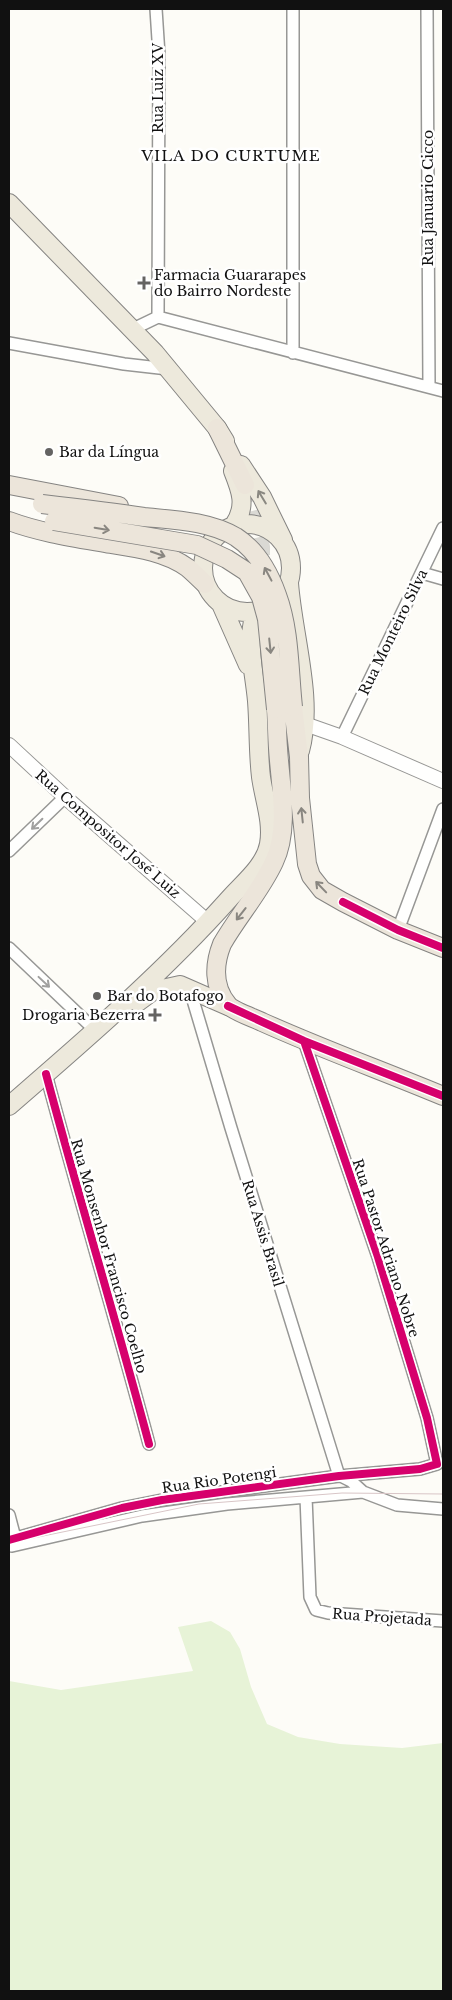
<svg xmlns="http://www.w3.org/2000/svg" width="452" height="2000" font-family="'Libre Baskerville',serif">
	<style>
		.green { fill: #e7f3d7 }
		.lines { fill: none; stroke-linecap: round; stroke-linejoin: round }
		.trunk-tunnel { stroke: #dad9d4; stroke-width: 18; stroke-dasharray: 18 9; stroke-linecap: butt }
		.minor-casing { stroke: #979795; stroke-width: 14 }
		.tertiary-casing { stroke: #979795; stroke-width: 16 }
		.primary-casing { stroke: #858482; stroke-width: 20 }
		.trunk-casing { stroke: #858482; stroke-width: 20 }
		.minor { stroke: #fffffe; stroke-width: 11 }
		.tertiary { stroke: #fffffe; stroke-width: 14 }
		.primary { stroke: #ede9dc; stroke-width: 18 }
		.trunk { stroke: #ece5da; stroke-width: 18 }
		.tram { stroke: #d9c6c7; stroke-width: 1 }
		.trunk-bridge-casing { stroke: #858482; stroke-width: 20; stroke-linecap: butt }
		.trunk-bridge { stroke: #ece5da; stroke-width: 18 }
		.cycleway-casing { stroke: #fff; stroke-width: 11 }
		.cycleway { stroke: #d6006c; stroke-width: 8 }
		.oneway { stroke: #8a8881 }
		.oneway2 { stroke: #898680 }
		.oneway3 { stroke: #a0a09f }
		.poi-dot { fill: #646362; stroke: #fff; stroke-width: 2 }
		.labels { text-anchor: middle; dominant-baseline: central; stroke-width: 5; stroke-linejoin: round; paint-order: stroke }
		.street-label { font-size: 14px; fill: #111; stroke: #fff }
		.poi-label { font-size: 14px; fill: #111; stroke: #fff; text-anchor: start }
		.neighbourhood-label { font-size: 15px; letter-spacing: 1px; fill: #111; stroke: #fff }
	</style>
	<rect width="100%" height="100%" fill="#fdfcf7"/>
	<path class="green" d="M211,1621L230,1632L240,1649L251,1687L267,1724L298,1737L340,1744L402,1748L443,1743V1991H9V1681L61,1690L193,1671L178,1627Z"/>
	<g class="lines">
		<path class="trunk-tunnel" d="M245,485L261,547V572
			M261,636L270,746"/>
		<g class="minor-casing">
			<path id="minor" d="M156,9L159,55L158,317
				M427,9L429,387
				M131,330L158,317L443,391
				M9,343L124,364L168,369
				M293,353V9
				M422,573L443,579
				M342,737L443,528
				M9,851L65,797
				M398,930L443,809
				M9,948L96,1031
				M190,990L231,1128L339,1476
				M46,1074C79,1198 116,1320 149,1444
				M341,1476L351,1481L363,1492L397,1505L443,1509
				M306,1497L310,1597L316,1610L328,1613L443,1621
				M9,1515L15,1538
				M9,1540L122,1508L162,1500L339,1476L420,1469L437,1464L427,1418L378,1257L304,1041
				M12,1546L142,1516L227,1504L363,1492"/>
		</g>
		<g class="tertiary-casing">
			<path id="tertiary" d="M305,724L342,737L443,781
				M9,745L65,797L208,922"/>
		</g>
		<g class="primary-casing">
			<path id="primary" d="M9,203L155,353L217,428L225,441
				M241,465L262,497L283,540
				M233,471C241,491 247,506 234,525
				M203 568a44 44 0 1 1 88 0a44 44 0 1 1-88 0Z
				M289,583C293,637 314,699 300,751
				M221,604L248,665
				M138,1002L153,991L180,985L228,1006
				M9,1106C85,1040 162,974 229,899C243,883 265,866 269,844C273,822 264,799 261,777C258,752 259,726 257,701C254,668 246,646 255,612"/>
		</g>
		<g class="trunk-casing">
			<path id="trunk" d="M217,428L245,485
				M9,485L119,506
				M9,521C41,533 77,538 111,544C137,548 166,552 188,568C194,573 200,579 205,584
				M293,707L299,757L300,798L307,864L311,876L322,890L343,902L398,930L443,948
				M276,709C277,722 277,735 278,748C280,783 290,829 274,862C260,892 238,916 222,944C214,964 213,987 228,1005C233,1011 254,1018 262,1022C322,1049 383,1071 443,1096"/>
		</g>
		<use href="#minor" class="minor"/>
		<use href="#tertiary" class="tertiary"/>
		<use href="#primary" class="primary"/>
		<use href="#trunk" class="trunk"/>
		<path class="tram" d="M9,1543L199,1504L342,1493L443,1494"/>
		<g class="trunk-bridge-casing">
			<path id="trunk-bridge" d="M42,504C76,508 110,512 144,517C174,520 209,521 236,537C256,550 269,572 277,595C290,630 289,670 293,707
				M54,521L197,545L227,559L247,572L261,597L267,619L276,709"/>
		</g>
		<use href="#trunk-bridge" class="trunk-bridge"/>
		<g class="cycleway-casing">
			<path id="cycleway" d="M343,902L398,930L443,948
				M228,1006L304,1041L443,1096
				M46,1074C79,1198 116,1320 149,1444
				M9,1540L122,1508L162,1500L339,1476L420,1469L437,1464L427,1418L378,1257L304,1041"/>
		</g>
		<use href="#cycleway" class="cycleway"/>
	</g>
	<defs><path id="oneway-shaft" d="M-6 0H5M1.5-3L5.5 0L1.5 3" fill="none" stroke-width="1.6" stroke-linecap="round" stroke-linejoin="round" transform="scale(1.25)"/></defs>
	<use class="oneway" href="#oneway-shaft" transform="translate(262 497) rotate(-121)"/>
	<g class="oneway2">
		<use href="#oneway-shaft" transform="translate(102 529) rotate(10)"/>
		<use href="#oneway-shaft" transform="translate(158 554) rotate(19)"/>
		<use href="#oneway-shaft" transform="translate(268 574) rotate(-118)"/>
		<use href="#oneway-shaft" transform="translate(270 646) rotate(84)"/>
		<use href="#oneway-shaft" transform="translate(302 815) rotate(-96)"/>
		<use href="#oneway-shaft" transform="translate(321 887) rotate(-134)"/>
		<use href="#oneway-shaft" transform="translate(241 914) rotate(128)"/>
	</g>
	<g class="oneway3">
		<use href="#oneway-shaft" transform="translate(37 824) rotate(136)"/>
		<use href="#oneway-shaft" transform="translate(44 982) rotate(43)"/>
	</g>
	<g class="poi-dot">
		<path d="M141.5 275.5h5v5h5v5h-5v5h-5v-5h-5v-5h5z"/>
		<circle cx="49" cy="452" r="5"/>
		<circle cx="97" cy="996" r="5"/>
		<path d="M152.5 1007.5h5v5h5v5h-5v5h-5v-5h-5v-5h5z"/>
	</g>
	<g class="labels">
		<g class="street-label">
			<text transform="translate(158 88) rotate(-90)">Rua Luiz XV</text>
			<text transform="translate(428 198) rotate(-90)">Rua Januario Cicco</text>
			<text transform="translate(393 632) rotate(-64)">Rua Monteiro Silva</text>
			<text transform="translate(108 834) rotate(41)">Rua Compositor José Luiz</text>
			<text transform="translate(263 1233) rotate(73)">Rua Assis Brasil</text>
			<text transform="translate(386 1248) rotate(72)">Rua Pastor Adriano Nobre</text>
			<text transform="translate(109 1256) rotate(74)">Rua Monsenhor Francisco Coelho</text>
			<text transform="translate(219 1480) rotate(-8)">Rua Rio Potengi</text>
			<text transform="translate(382 1617) rotate(4)">Rua Projetada</text>
		</g>
		<g class="poi-label">
			<text x="154" y="275">Farmacia Guararapes<tspan x="154" dy="16">do Bairro Nordeste</tspan></text>
			<text x="59" y="452">Bar da Língua</text>
			<text x="107" y="996">Bar do Botafogo</text>
			<text x="145" y="1015" text-anchor="end">Drogaria Bezerra</text>
		</g>
		<g class="neighbourhood-label">
			<text x="231" y="155">VILA DO CURTUME</text>
		</g>
	</g>
	<rect width="452" height="2000" fill="none" stroke="#111111" stroke-width="20"/>
</svg>
